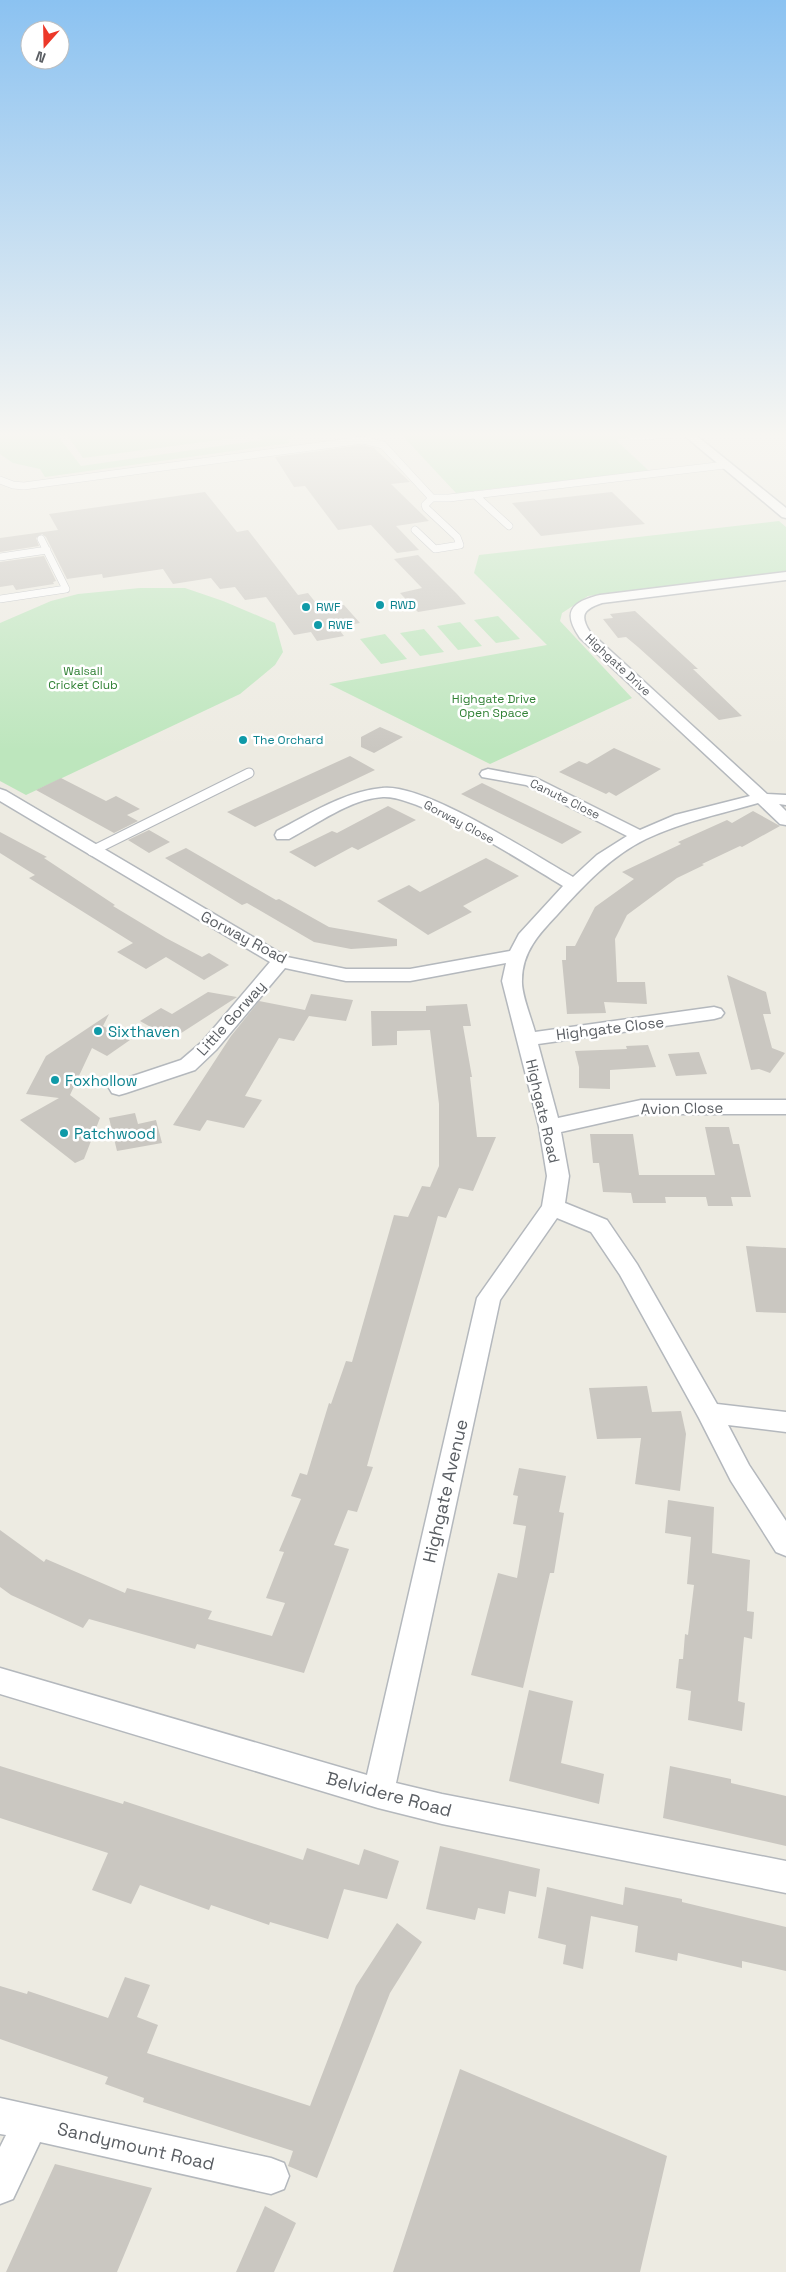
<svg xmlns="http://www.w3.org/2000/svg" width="786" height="2272" font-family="'Space Grotesk',sans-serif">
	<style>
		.green { fill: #bde6bd }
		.building { fill: #cac7c1 }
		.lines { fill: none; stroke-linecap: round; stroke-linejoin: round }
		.lane-far1-casing { stroke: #b4b8bd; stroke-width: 8 }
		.lane-casing { stroke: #b4b8bd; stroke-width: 11 }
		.street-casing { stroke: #b4b8bd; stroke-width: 3 }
		.lane-far1 { stroke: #fff; stroke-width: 7 }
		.lane { stroke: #fff; stroke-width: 9 }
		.street { fill: #fff; fill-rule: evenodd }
		.culture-dot { fill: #0f9aa8; stroke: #fff; stroke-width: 2 }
		.labels { text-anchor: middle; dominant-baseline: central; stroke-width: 5; stroke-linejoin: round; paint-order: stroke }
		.far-culture-label { font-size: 12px; fill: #0d838f; stroke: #fff; text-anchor: start }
		.far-street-label { font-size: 12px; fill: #5a5e63; stroke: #fff }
		.far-park-label { font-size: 12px; fill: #328236; stroke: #fff }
		.street-label { font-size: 15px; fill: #5a5e63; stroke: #fff }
		.culture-label { font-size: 15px; fill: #0d838f; stroke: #fff; text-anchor: start }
		.near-street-label { font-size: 18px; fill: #5a5e63; stroke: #fff }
	</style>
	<rect width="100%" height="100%" fill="#edebe2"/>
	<path class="green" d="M5,432H55L81,466L262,440L255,432H302L287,440L290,443L45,477L40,469L13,463L0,454V436Z
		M65,432H244L248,436L83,458Z
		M399,432H637L643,435L616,440L649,471L456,493Z
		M779,521L786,527V572L588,596L562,613L560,621L632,698L490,764L329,684L547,645L474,573L479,555Z
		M140,588H185L223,601L275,623L283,652L275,665L240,694L26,795L0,781V623L51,601L78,594Z
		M498,616L520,639L496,643L474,620Z
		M460,622L482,646L458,650L437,626Z
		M424,629L444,652L420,656L400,633Z
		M385,634L407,659L381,664L360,639Z"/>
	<path class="building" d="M362,445L374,448L410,482L391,484L429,521L396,526L419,550L397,553L371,525L338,530L305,486L294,487L275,457Z
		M205,492L237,532L248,530L298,595L308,593L320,608L344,605L360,623L337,627L344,636L317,641L311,632L294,635L266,597L245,600L235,587L220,589L211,578L173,584L163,569L103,578L102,574L67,579L46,537L42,534L36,538L39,546L0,552V538L58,530L49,514Z
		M612,492L645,524L541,536L512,503Z
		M418,555L457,594L466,604L418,612L400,593L422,588L394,559Z
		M44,556L56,581L53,582L54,584L16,590L13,585L0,587V562Z
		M635,611L698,669H693L742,716L719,720L638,647L626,637L618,638L603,619L613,618L610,614Z
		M380,727L403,737L374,753L361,747V737Z
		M614,748L661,769L616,796L609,792L606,794L559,772L579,761L587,764Z
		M350,756L375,770L255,827L227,812Z
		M61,778L106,801L116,796L140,809L127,815L138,821L114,833L36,790Z
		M482,783L525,804L582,832L562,844L461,794Z
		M388,806L416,820L358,850L352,847L315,867L289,852L332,831L337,833Z
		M753,811L780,826L742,847L740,846L702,864L704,865L677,878L627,915L615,939L617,982H645L647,1004L604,1002L606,1013L567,1014L562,960H566V946H575L595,907L634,879L622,872L681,844L678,842L727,820L732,823Z
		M149,830L170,842L149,853L128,840Z
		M0,832L47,857L44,858L115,905L113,906L166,938L202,957L209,953L229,965L204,980L166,957L146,969L117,952L133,943L29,878L35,875L0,853Z
		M186,848L276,900L279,899L329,927L397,939V946L351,949L314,942L247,903L242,905L165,858Z
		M486,858L519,876L463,906L472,912L428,935L377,901L409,885L420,892Z
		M727,975L766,992L771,1014H763L772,1048L785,1053L770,1073L759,1069L751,1070Z
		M208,992L237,997L172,1039L140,1021L161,1008L172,1014Z
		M311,994L353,1000L346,1021L309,1016L294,1041L279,1038L245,1096L262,1100L244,1128L207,1120L200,1131L173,1125L231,1036L259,1001L305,1010Z
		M467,1004L471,1026H463L472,1077H470L477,1137H496L473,1191L459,1188L446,1218L438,1216L367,1466L373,1467L357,1512L348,1510L334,1545L349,1549L304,1673L197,1644L195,1649L89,1619L83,1628L11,1595L0,1587V1530L44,1562L46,1559L125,1593L127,1588L212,1611L208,1619L272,1636L285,1603L266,1598L284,1552L279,1551L301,1499L291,1496L300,1473L307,1475L329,1403L331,1404L346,1361L352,1362L394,1215L408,1217L422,1186L430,1187L439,1166V1104L430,1030L397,1031V1045L372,1046L371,1011H426V1006Z
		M109,1014L103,1026L130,1040L107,1056L92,1048L70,1095L100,1118L84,1159L75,1163L20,1120L59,1098L26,1094L46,1056Z
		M648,1045L656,1067L610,1070V1089L579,1088V1067L575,1051L627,1049L626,1046Z
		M699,1052L707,1074L676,1076L668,1054Z
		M135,1113L138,1124L156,1120L162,1143L117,1151L109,1118Z
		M705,1127H729L733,1144H739L751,1197H731L733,1206H708L706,1197H665L666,1203H633L631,1193L603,1192L599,1163H593L590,1134H633L639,1175H715Z
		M746,1246L786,1248V1313L756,1312Z
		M647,1386L652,1412L681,1411L686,1434L680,1491L635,1484L641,1438L597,1439L589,1388Z
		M519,1468L566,1476L559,1512L564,1513L554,1573H550L523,1688L471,1675L498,1573L517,1578L526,1526L513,1524L518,1496L513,1495Z
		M668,1500L714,1507L712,1553L750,1560L747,1611L754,1612L752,1639L744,1637L738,1701L745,1703L742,1731L688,1720L691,1691L676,1688L679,1659H683L685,1634L688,1635L694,1585L687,1584L691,1537L665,1533Z
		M529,1690L573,1701L561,1763L604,1774L599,1804L509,1781Z
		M0,1766L123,1804L124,1801L303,1860L307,1848L359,1865L364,1849L399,1861L387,1899L344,1889L328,1939L270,1922L269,1925L211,1905L209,1910L140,1885L131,1904L92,1890L108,1853L0,1818Z
		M670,1766L731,1779V1783L786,1796V1846L663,1818Z
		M440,1846L540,1869L536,1897L509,1891L505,1914L478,1908L475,1920L426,1909Z
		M547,1887L623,1905L625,1887L682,1899V1902L786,1927V1971L742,1961V1968L678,1953L677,1961L635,1952L638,1926L591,1916L583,1969L563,1964L566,1945L538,1938Z
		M397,1923L422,1942L390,1993L317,2178L288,2166L293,2151L143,2102L144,2098L105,2084L108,2077L0,2039V1986L27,1994L28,1991L108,2018L125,1977L150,1985L137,2017L158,2025L147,2053L310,2106L356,1986Z
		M460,2069L667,2156L640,2272H393Z
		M55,2164L152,2188L117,2272H6Z
		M265,2206L296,2223L274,2272H236Z"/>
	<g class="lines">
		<g class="lane-far1-casing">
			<path id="lane-far1" d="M632,437L686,433
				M0,480L13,485L24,486L363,440L383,445L432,498H449L725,465
				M475,495L509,526
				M415,530L435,549L460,545L457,537L426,508L425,505L432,498
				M0,557L47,550
				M0,599L66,589L41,539"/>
		</g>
		<g class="lane-casing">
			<path id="lane" d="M92,851L249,773"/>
		</g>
		<g class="street-casing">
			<path id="street" d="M680,432H692L786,508V518L782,517Z
				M786,572V580L602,603C584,609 579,615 590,632L767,794L786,795V805L779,804L786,811V825L780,824L758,803C720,814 682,822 646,839C611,856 583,886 557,915C539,934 522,952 522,980C521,994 531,1017 535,1032L714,1007L721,1009L724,1013L721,1017L714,1019L538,1044L558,1118L641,1100H786V1114H641L561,1132L569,1176L565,1203L607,1220L637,1264L717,1404L786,1412V1432L728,1425L749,1465L786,1521V1556L776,1552L731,1481L699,1418L620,1275L591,1232L557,1218L500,1300L396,1783L442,1794L786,1861V1893L442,1824L378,1808L0,1694V1668L367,1775L477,1298L542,1206L547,1176L539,1127L502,981L506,963L410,981H346L285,968L216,1050L195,1070L126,1093L119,1095L112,1093L109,1088L112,1083L181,1060L202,1042L270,962L0,801V789L6,791L287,957L346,969H410L510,951L519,934L563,886C528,865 420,795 383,797C350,799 317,824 289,839H277L275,835L277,831C310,814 343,792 382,788C423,782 534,855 573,877L597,855L627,836L526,785L482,777L480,774L482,771L488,769L536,778L640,830L675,815L750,796L580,638C562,612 571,602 600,595Z
				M0,2098L271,2158L284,2163L289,2176L284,2189L271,2194L40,2142L13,2199L0,2204V2147L6,2135L0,2134Z"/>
		</g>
		<use href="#lane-far1" class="lane-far1"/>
		<use href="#lane" class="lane"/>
		<use href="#street" class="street"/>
	</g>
	<linearGradient id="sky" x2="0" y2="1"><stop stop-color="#8bc2f1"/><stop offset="0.58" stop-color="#f7f6f2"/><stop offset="1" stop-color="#f7f6f2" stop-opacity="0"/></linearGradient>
	<rect width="786" height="750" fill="url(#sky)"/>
	<g class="culture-dot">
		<circle cx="380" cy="605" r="5"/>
		<circle cx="306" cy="607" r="5"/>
		<circle cx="318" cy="625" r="5"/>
		<circle cx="243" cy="740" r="5"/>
		<circle cx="98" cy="1031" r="5"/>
		<circle cx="55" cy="1080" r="5"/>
		<circle cx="64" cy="1133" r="5"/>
	</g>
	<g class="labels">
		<g class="far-culture-label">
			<text x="390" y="605">RWD</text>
			<text x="316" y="607">RWF</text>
			<text x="328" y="625">RWE</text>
			<text x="253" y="740">The Orchard</text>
		</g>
		<g class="far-street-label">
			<text transform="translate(618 665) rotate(43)">Highgate Drive</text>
			<text transform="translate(565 799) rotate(26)">Canute Close</text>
			<text transform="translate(459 822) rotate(28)">Gorway Close</text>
		</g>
		<g class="far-park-label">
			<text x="83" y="671">Walsall<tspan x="83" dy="14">Cricket Club</tspan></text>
			<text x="494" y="699">Highgate Drive<tspan x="494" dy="14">Open Space</tspan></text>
		</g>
		<g class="street-label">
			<text transform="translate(244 937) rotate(28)">Gorway Road</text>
			<text transform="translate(231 1018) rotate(-48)">Little Gorway</text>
			<text transform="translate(610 1028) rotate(-7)">Highgate Close</text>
			<text transform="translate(682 1108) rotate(-1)">Avion Close</text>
			<text transform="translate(543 1111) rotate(77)">Highgate Road</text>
		</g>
		<g class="culture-label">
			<text x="108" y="1031">Sixthaven</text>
			<text x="65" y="1080">Foxhollow</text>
			<text x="74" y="1133">Patchwood</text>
		</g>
		<g class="near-street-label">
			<text transform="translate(445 1491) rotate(-77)">Highgate Avenue</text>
			<text transform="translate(389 1794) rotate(15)">Belvidere Road</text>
			<text transform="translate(136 2146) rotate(13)">Sandymount Road</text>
		</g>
	</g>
	<g transform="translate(45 45) rotate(200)"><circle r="24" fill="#ffffff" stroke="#bdbfc1"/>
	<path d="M0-4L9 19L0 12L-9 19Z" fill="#ec3829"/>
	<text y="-8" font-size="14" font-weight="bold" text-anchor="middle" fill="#5a5e63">N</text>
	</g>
</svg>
